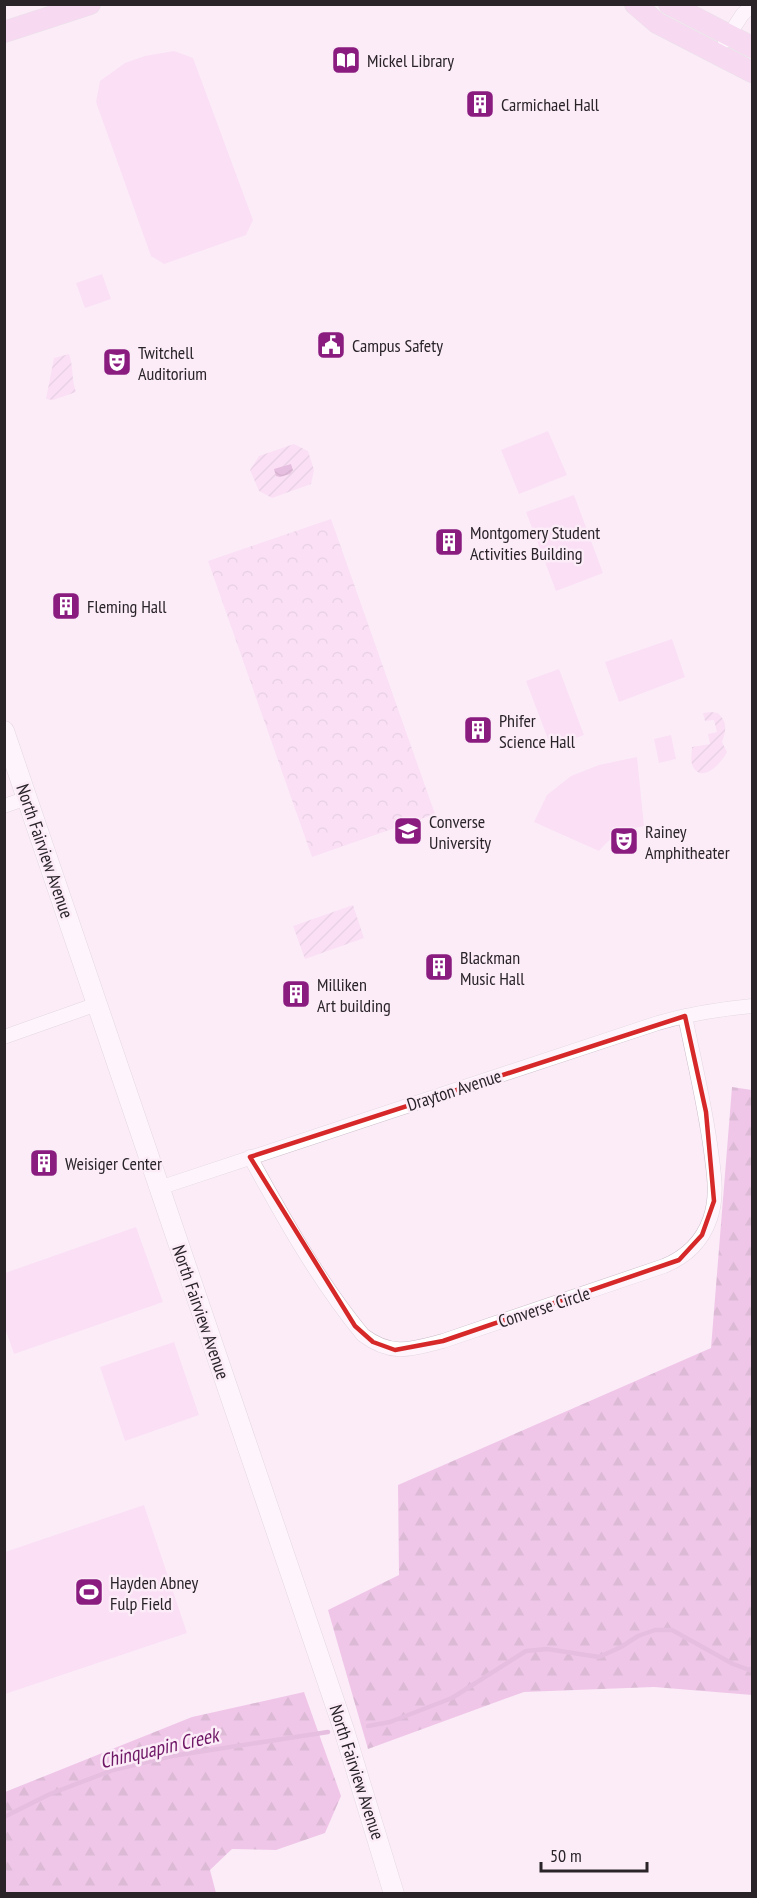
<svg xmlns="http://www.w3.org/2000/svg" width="757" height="1898" font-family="'PT Sans Narrow',sans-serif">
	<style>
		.grass { fill: #facff2 }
		.forest { fill: url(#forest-firs) }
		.park { fill: url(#park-crowns) }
		.garden { fill: url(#garden-furrows) }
		.water { fill: url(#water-waves) }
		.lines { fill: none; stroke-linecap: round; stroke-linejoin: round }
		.stream { stroke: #cd85c2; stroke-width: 4.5 }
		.street-casing { stroke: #cbbcc8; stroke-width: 15 }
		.secondary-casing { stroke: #cbbcc8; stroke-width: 21 }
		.primary-casing { stroke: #d4d3d4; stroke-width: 22 }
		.street { stroke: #fff; stroke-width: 14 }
		.secondary { stroke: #fff; stroke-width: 20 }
		.primary { stroke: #f2c1eb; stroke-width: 21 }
		.marked { fill: none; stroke: #d62828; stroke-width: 4.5; stroke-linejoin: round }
		.labels { text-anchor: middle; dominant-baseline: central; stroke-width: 5; stroke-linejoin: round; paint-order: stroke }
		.poi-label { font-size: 18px; fill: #2a2429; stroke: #fbecf8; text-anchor: start }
		.street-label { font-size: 18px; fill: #2a2429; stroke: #fbecf8 }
		.water-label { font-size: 20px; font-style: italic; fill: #6e1765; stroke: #fbecf8 }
	</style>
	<defs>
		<pattern id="forest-firs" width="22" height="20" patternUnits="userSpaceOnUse" patternTransform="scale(1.5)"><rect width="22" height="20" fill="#e298d6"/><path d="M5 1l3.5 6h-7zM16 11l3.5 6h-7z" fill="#b77cae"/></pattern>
		<pattern id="park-crowns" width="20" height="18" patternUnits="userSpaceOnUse" patternTransform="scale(1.5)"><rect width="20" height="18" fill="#facff2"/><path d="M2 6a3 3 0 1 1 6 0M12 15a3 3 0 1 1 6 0" fill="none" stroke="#d6b2d0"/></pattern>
		<pattern id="garden-furrows" width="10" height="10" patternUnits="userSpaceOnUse" patternTransform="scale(1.5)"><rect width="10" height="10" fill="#facff2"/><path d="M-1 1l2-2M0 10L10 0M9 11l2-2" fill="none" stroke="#d6b2d0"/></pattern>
		<pattern id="water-waves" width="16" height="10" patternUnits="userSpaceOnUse" patternTransform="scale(1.5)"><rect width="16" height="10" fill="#cd85c2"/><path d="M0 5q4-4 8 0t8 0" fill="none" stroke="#a76d9e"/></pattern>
	</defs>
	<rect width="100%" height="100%" fill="#fbecf8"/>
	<path class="grass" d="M174,51L193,58L253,220L246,235L164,264L151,256L96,102L100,81L125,63L145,56Z
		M102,274L111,299L85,308L76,283Z
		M548,431L567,475L519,494L501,450Z
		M574,495L603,573L556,591L526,512Z
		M672,639L685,677L619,702L605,662Z
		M559,669L584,735L551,747L526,681Z
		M671,735L676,759L659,763L654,739Z
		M637,757L644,826C621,831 615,833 599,851L534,822L547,795L571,776L599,765Z
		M136,1227L163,1302L14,1354L5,1328V1273Z
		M174,1342L199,1415L125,1441L100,1367Z
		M144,1505L187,1633L5,1694V1552Z"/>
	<path class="forest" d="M732,1087L752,1090V1695L654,1687L524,1692L368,1749L328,1610L399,1575L398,1485L711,1348Z
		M304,1692L341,1796L325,1833L276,1850L232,1849L210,1870L216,1893H5V1792L192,1717Z"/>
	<path class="park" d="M331,519L435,814L312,857L208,561Z"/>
	<path class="garden" d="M69,354C74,368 71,379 76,392L53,400L46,399L54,358Z
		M294,444L308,451L314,470L311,484L272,498L259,491L250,470L259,456Z
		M711,712L718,713C728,723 726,730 722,742L727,752C722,762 703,784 693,767C690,762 692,753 692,747L710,744L708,734L717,732L714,720L705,721L703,713Z
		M353,905L364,938L305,959L293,926Z"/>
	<path class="water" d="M291,464L293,470L290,474L280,477L276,476L274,469Z"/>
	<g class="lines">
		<path class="stream" d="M368,1726L390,1722L452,1698L526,1651L547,1649L599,1657L621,1647L638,1636L655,1630H672L733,1664L752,1671
			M4,1817L50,1794L113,1770L172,1756L328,1732"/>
		<g class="street-casing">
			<path id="street" d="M725,41L742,15L752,5
				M4,806L27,798
				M4,1037L97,1004
				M250,1157C283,1217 319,1282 363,1335C392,1357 412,1349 443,1341L664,1266C686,1257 702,1242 710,1219C718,1196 714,1174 711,1151C705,1105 694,1061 685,1016
				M159,1188L658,1023C689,1014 720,1009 752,1006"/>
		</g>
		<g class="secondary-casing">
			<path id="secondary" d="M4,731L344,1730L394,1894"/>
		</g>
		<g class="primary-casing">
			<path id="primary" d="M635,4L657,23L752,72
				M669,4L752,47
				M4,32L90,4"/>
		</g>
		<use href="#street" class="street"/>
		<use href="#secondary" class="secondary"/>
		<use href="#primary" class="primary"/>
	</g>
	<path d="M0 0H757V1898H0ZM685,1016L706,1112L714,1201L702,1235L679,1260L443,1341L395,1350L373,1342L355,1326L250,1157Z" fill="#fbecf8" fill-opacity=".55" fill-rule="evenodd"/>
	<path class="marked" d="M685,1016L706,1112L714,1201L702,1235L679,1260L443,1341L395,1350L373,1342L355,1326L250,1157Z"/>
	<defs>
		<g id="library-square" transform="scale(1.5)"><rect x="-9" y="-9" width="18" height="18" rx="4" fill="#8a1c80" stroke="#fbecf8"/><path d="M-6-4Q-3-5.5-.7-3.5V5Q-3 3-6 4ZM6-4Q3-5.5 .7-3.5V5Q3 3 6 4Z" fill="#fff"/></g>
		<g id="building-square" transform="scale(1.5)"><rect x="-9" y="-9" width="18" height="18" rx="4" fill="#8a1c80" stroke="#fbecf8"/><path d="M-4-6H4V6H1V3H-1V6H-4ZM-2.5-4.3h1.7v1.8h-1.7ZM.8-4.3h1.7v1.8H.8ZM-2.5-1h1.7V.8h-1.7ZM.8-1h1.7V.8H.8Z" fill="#fff"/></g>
		<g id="civic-square" transform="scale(1.5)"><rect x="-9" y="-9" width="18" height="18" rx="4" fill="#8a1c80" stroke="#fbecf8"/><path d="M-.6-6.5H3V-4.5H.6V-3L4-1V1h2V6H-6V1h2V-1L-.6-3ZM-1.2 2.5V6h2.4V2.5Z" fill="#fff"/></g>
		<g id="theatre-square" transform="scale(1.5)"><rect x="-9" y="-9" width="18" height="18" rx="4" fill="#8a1c80" stroke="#fbecf8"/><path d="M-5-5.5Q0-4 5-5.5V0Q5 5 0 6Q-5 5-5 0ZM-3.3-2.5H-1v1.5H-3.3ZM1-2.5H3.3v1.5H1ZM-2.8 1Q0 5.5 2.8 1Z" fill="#fff"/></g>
		<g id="university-square" transform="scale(1.5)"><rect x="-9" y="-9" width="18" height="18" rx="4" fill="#8a1c80" stroke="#fbecf8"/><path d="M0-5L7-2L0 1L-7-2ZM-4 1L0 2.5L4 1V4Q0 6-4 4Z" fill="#fff"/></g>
		<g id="stadium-square" transform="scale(1.5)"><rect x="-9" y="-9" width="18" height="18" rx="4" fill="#8a1c80" stroke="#fbecf8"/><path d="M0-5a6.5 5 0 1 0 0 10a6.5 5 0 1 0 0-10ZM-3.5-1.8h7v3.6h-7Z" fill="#fff"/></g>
	</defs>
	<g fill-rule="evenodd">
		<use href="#library-square" x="346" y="60"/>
		<use href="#building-square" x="480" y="104"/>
		<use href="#civic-square" x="331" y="345"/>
		<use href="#theatre-square" x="117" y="362"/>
		<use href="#building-square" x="449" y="542"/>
		<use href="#building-square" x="66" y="606"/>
		<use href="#building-square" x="478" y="730"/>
		<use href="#university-square" x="408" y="831"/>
		<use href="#theatre-square" x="624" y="841"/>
		<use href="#building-square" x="439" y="967"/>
		<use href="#building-square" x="296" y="994"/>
		<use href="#building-square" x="44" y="1163"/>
		<use href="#stadium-square" x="89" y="1592"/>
	</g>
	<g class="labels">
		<g class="poi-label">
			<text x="367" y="60">Mickel Library</text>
			<text x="501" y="104">Carmichael Hall</text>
			<text x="352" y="345">Campus Safety</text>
			<text x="138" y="352">Twitchell<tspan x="138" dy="21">Auditorium</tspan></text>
			<text x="470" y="532">Montgomery Student<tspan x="470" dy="21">Activities Building</tspan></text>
			<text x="87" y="606">Fleming Hall</text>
			<text x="499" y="720">Phifer<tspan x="499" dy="21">Science Hall</tspan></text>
			<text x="429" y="821">Converse<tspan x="429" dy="21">University</tspan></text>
			<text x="645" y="831">Rainey<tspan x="645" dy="21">Amphitheater</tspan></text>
			<text x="460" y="957">Blackman<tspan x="460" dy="21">Music Hall</tspan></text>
			<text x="317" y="984">Milliken<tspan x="317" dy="21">Art building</tspan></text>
			<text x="65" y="1163">Weisiger Center</text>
			<text x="110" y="1582">Hayden Abney<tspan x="110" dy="21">Fulp Field</tspan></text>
		</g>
		<g class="street-label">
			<text transform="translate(45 851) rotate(71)">North Fairview Avenue</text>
			<text transform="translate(454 1090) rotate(-18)">Drayton Avenue</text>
			<text transform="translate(544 1307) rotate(-18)">Converse Circle</text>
			<text transform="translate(201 1312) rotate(71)">North Fairview Avenue</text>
			<text transform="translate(357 1772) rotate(72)">North Fairview Avenue</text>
		</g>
		<g class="water-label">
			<text transform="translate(159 1748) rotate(-13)">Chinquapin Creek</text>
		</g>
	</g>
	<rect width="757" height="1898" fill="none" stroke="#2a2429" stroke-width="12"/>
	<path d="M541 1862v9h106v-9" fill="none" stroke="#2a2429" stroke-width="3"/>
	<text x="550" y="1862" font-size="18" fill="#2a2429" stroke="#fbecf8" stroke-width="4.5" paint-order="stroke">50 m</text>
</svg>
